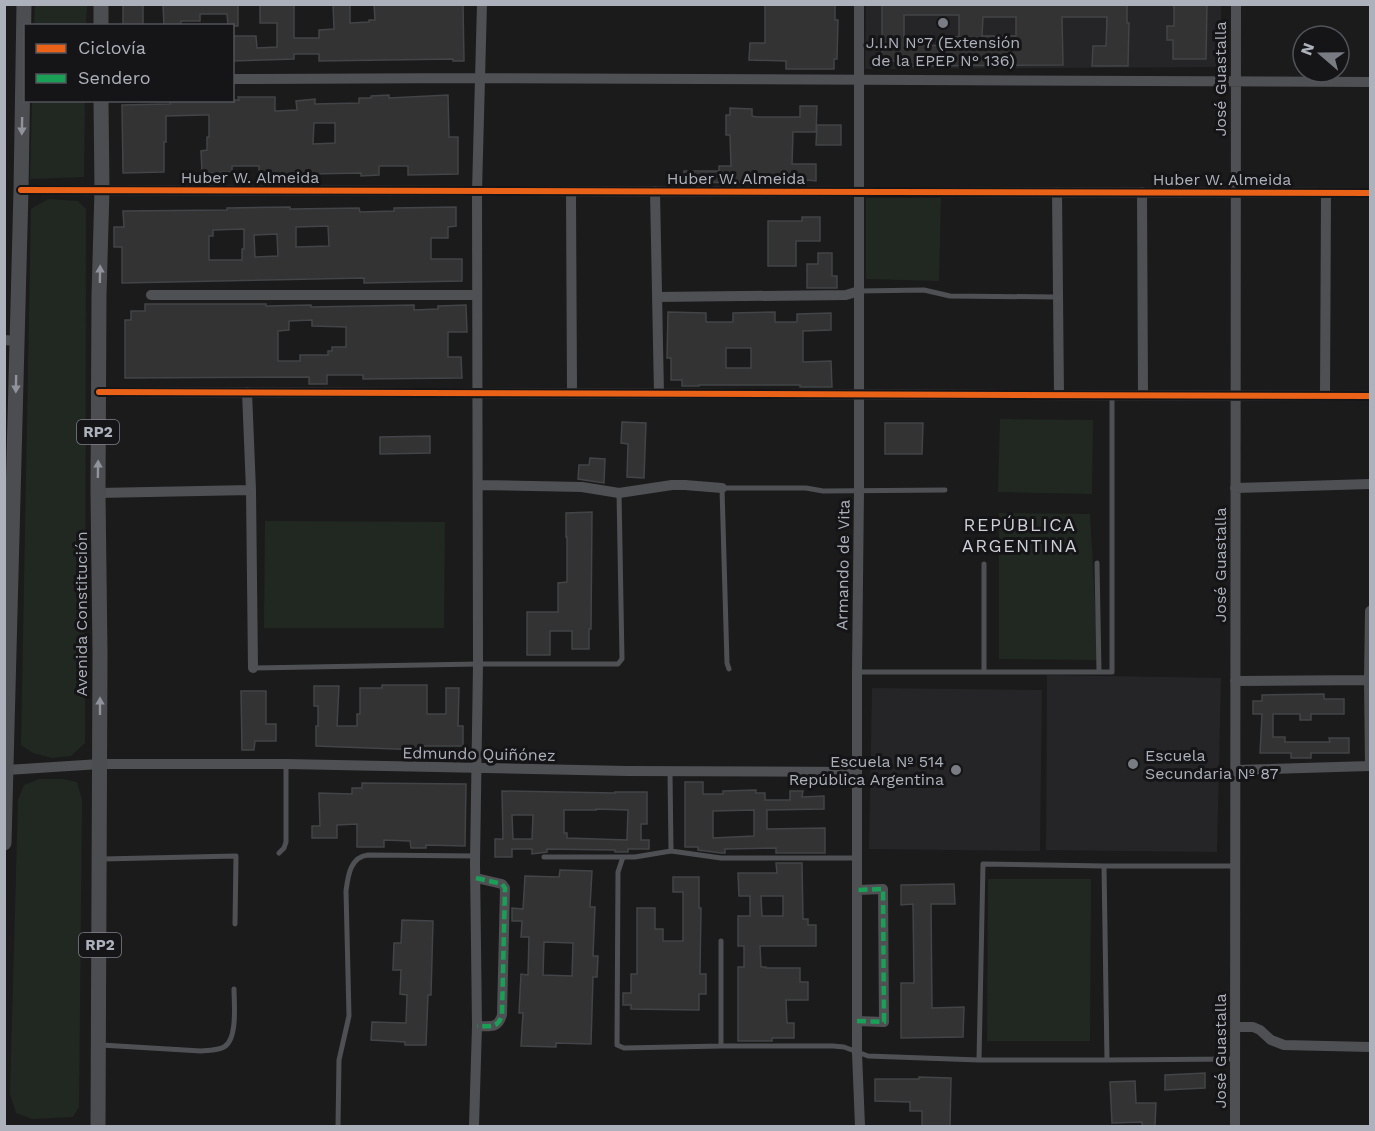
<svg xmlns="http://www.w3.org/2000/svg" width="1375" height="1131" font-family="'Work Sans',sans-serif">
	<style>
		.built { fill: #252527 }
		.green { fill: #212822 }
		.building { fill: #333; stroke: #434447; stroke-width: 1.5; fill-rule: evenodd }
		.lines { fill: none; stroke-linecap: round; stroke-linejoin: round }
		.lane { stroke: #4f5054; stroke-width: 5 }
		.street { stroke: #4f5054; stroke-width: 10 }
		.primary { stroke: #4c4d50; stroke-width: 15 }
		.quiet { stroke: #1a9f57; stroke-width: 4.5; stroke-dasharray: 9 4.5; stroke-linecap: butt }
		.cycleway-casing { stroke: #151517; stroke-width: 10 }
		.cycleway { stroke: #ea6118; stroke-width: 6 }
		.oneway { fill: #90939b }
		.poi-dot { fill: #7a7c83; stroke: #151517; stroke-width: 2 }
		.labels { text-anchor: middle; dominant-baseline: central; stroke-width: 6; stroke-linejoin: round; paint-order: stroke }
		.shield { fill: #151517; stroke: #7f828a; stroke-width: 1.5 }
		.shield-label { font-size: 15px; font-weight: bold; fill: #adb1bb }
		.poi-label { font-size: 16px; fill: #adb1bb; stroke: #151517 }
		.street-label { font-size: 16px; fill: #adb1bb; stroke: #151517 }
		.neighbourhood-label { font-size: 18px; letter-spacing: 1.5px; fill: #ced0d7; stroke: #151517 }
	</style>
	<rect width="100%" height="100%" fill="#1b1b1b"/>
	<path class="built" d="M866,5H1221V67L865,69Z
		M1047,675L1221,678L1217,852L1046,850Z
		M872,688L1042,690L1040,851L869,849Z"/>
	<path class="green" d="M35,5H87L86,25H34Z
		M32,101H85L84,177L30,179Z
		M866,198H941L939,281L866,279Z
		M48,199L78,201L86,209L85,743L71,756L52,758L33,753L21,745L31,209Z
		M1000,419L1093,420L1092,494L998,492Z
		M999,513L1090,514L1098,660L999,659Z
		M265,521L445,522L444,628H264Z
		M39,779H63L77,782L82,800L79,1107L73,1117L32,1119L16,1113L10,1094L18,800L24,785Z
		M988,879H1091L1090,1041H987Z"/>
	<path class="building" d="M123,4H143V26H123Z
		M163,4H238V26H228L227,14H200V21H181V26H164Z
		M260,4H294V38H319V30L334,29L333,4H350V23L369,22V20H375L374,4H463L464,61H453V59L319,61V54H294V59L232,61V36H256L257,48L277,47V23H260Z
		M765,4H835V20H838L837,59H834V69H786V61L749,60L750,43H765Z
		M882,4H1127V23H1129L1128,66H1092L1093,46H1106L1107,17H1062L1063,65L908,66V61H882ZM904,15H959V37H955V45L904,46ZM983,17H1016V36H982Z
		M1174,4H1207L1206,59H1173V40H1167V26H1174Z
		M389,95V98L448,95L449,137H458V174L408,175V166H379V175L361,176V173L259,175V166H232V172L202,173L201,151L207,150V137H209V115H203L166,116V142H164V172L123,173L122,105L170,104V100H239L238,97H275V111L297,110L296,101L315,99V104L359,103V98H371V96ZM314,123H335V143L313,144Z
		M800,106H817L816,132H793L792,164H816V181L807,180V184L684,182V171H719V166H731L730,135H726V115H730V108L752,109V116L756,117H800Z
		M817,125H841V145H816Z
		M290,207V209L359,208L360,212L394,211V208L456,207V226L448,227V238H431V259H462V281L364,283V278L122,283V247H114V227H124L123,211L227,210V208ZM328,226L329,246L296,247V227ZM244,229V249H242V260H209V236H213V230ZM277,234L278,256L255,257L254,235Z
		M802,217H820V241H796V266H768V221H802Z
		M818,253H832V276H837V288H807V264H818Z
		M145,304H266V306L311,305V307L414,305V310L438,309V306L466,305L467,332H448V357H461L462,378L363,379V375H327V384H309V377L125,378V320H131V311H145ZM312,320V326L346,327V347H332V351H328V355H300V361H278V331L289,330V321Z
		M668,312L706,313V322H733V313L775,312V322H797V314L831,313V330L803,331V362L831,361L832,387H800V385H699V386H682V380H671V358H667ZM726,348H751V368H726Z
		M622,422L646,423L644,478L627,477L628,444L621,443Z
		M885,423H923L922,454H885Z
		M430,436V453L380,454V437Z
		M590,458L605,459L604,483L578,479L579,465H589Z
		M592,512L591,629H589V649H572V631H550V655H527V612H558V583L567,582V537H566V513Z
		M382,685H427V714H446V688H459L458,726H463V746H420V750L316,746V726H318V706H314V686H339L337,726H357V714H360V688H382Z
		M241,691H266V724H276V741H255L254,750H242Z
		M1324,694V699H1344V714H1311V720H1300V714H1273V737H1285V742H1330L1329,738H1349V753H1311V758H1291V753H1260L1262,714H1253V701H1262V695Z
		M685,782H703V794H723V791L756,790V793H765V800H790V791H803L802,797L824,796V809L767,810V829L825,828V853H776V848L725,849V853H721L698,850V847H685ZM754,810V836L713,838V811Z
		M362,783L466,784L465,846L426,845V848H411L410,841L384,840V847H357V824L337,825V838H312V826H320L319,793L352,794V788H362Z
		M502,791L615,793V792H647V824H641V840H649V849H628V852H615V850L547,849V852L532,854V849H512V857H495V839H503ZM596,809L628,810L627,840L567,838V833H564V810H596ZM512,815H533L532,839H513Z
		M776,863H802L803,919H808V925H816V946H760L761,967H766V968H800V982H808V1000H786L787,1023H794V1038H772V1041H738V967H744V946H738V916H750V896H739L738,873H777ZM761,896H783V916H762Z
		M560,870L592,871L590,907H595L593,956H598L597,977H593L591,1044L556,1043V1047L521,1046L523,1013H519L521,974L528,975L529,937H521L522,921H512V908L523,909L525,876L559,877ZM544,942L573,943L572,976L543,975Z
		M673,877H699V908H701L700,974H706V994H699V1010L631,1009V1005H623V993H631V974H637V908H655V929H663V941H683V892H673Z
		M954,884L955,904H931L932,1008L964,1007L963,1037L901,1038V983H914L913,904L901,905V885Z
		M402,920L433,921L431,995H428L426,1045H405V1042L371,1040L372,1022L406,1023L407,995L400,994L401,970H393L394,943H401Z
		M1205,1073V1088L1165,1090V1075Z
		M919,1077L951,1078L950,1126H922V1111H910V1102L875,1101V1079H919Z
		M1135,1081L1136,1103H1156L1155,1126H1142V1122L1112,1123L1110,1082Z"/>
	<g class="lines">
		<path class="lane" d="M859,291L924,290L950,296L1057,297
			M1097,563L1099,672
			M984,564V672
			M253,668L478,664H618L622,659L619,493
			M729,669L727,663L722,488H806L823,491L945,490
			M857,672H1112V395
			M670,772L671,851
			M279,853L284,848L286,842V764
			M544,857H635L671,851L721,858H856
			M623,857L618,872L617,1045L624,1048L721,1046H833L844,1047L868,1056L979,1060H1107L1235,1059
			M102,859L236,856L235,924
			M1104,866L1107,1060
			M721,941V1046
			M101,1045L201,1051C209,1050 216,1051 224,1047C238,1039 234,1003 234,989
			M979,1060L983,864L1104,866H1235
			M338,1126L339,1060L349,1016L346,891C348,876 350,857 368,855L476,856"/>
		<path class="street" d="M859,4V491L857,672V1053L860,1126
			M232,79L480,78L1370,82
			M21,190L1370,193
			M571,191L572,393
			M655,191L659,394
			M1057,192L1059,395
			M1142,192L1143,395
			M151,295H477
			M657,297L846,295L859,291
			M4,340L17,341
			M99,392L1370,396
			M247,392L251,490L253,668
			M1325,396L1326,193
			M478,485L582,487L619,493L672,485H685L722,488
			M1235,488L1370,484
			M98,493L251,490
			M1235,681L1370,680
			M1370,766L1369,680L1370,611
			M7,770L100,764H286L627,771L857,772
			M1235,770L1370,766
			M476,878L502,884L505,888L502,1015C498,1029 490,1026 477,1026
			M857,1021L884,1022L883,889L857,890
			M1236,1027H1253L1260,1030L1271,1040L1284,1045L1370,1047
			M474,1126L477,1026L475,863L478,664L477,191L482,4
			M1235,1126L1236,4"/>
		<path class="primary" d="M101,4V26
			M4,843L21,190L24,4
			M98,1126L100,652L98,493L99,295L102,190L101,100"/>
		<path class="quiet" d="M476,878L502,884L505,888L502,1015C498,1029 490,1026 477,1026
			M857,1021L884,1022L883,889L857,890"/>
		<g class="cycleway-casing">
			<path id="cycleway" d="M21,190L1370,193
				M99,392L1370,396"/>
		</g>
		<use href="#cycleway" class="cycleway"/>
	</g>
	<defs><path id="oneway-solid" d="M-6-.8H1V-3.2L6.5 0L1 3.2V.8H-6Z" transform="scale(1.5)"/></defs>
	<g class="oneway">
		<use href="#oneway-solid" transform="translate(22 126) rotate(91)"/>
		<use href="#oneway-solid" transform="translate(100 274) rotate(-89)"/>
		<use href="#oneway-solid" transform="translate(16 384) rotate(91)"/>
		<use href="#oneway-solid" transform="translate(98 469) rotate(-89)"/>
		<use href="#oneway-solid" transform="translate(100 706) rotate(-90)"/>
	</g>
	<g class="poi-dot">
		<circle cx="943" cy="23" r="6"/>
		<circle cx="1133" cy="764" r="6"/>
		<circle cx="956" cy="770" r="6"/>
	</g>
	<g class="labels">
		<g class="shield">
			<rect x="77" y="420" width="42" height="24" rx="4.5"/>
			<rect x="79" y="933" width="42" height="24" rx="4.5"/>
		</g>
		<g class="shield-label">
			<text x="98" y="432">RP2</text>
			<text x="100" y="945">RP2</text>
		</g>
		<g class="poi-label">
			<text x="943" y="42">J.I.N N°7 (Extensión<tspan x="943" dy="18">de la EPEP N° 136)</tspan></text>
			<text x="1145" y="755" text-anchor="start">Escuela<tspan x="1145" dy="18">Secundaria Nº 87</tspan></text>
			<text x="944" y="761" text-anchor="end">Escuela Nº 514<tspan x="944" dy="18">República Argentina</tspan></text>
		</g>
		<g class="street-label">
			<text transform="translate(1220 79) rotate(-90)">José Guastalla</text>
			<text x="250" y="177">Huber W. Almeida</text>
			<text x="736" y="178">Huber W. Almeida</text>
			<text x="1222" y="179">Huber W. Almeida</text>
			<text transform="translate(843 565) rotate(-89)">Armando de Vita</text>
			<text transform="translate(1220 565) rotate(-90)">José Guastalla</text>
			<text transform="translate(81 614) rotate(-90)">Avenida Constitución</text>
			<text transform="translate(479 754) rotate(1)">Edmundo Quiñónez</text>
			<text transform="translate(1220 1051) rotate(-90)">José Guastalla</text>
		</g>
		<g class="neighbourhood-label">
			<text x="1020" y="524">REPÚBLICA<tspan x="1020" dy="21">ARGENTINA</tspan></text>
		</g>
	</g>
	<rect width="1375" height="1131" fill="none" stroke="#adb1bb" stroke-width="12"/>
	<rect x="24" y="24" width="210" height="78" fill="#151517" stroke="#525359" stroke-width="1.5"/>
	<rect x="36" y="44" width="30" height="9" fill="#ea6118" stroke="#525359" stroke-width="1.5"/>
	<text x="78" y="54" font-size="18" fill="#adb1bb">Ciclovía</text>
	<rect x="36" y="74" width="30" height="9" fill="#1a9f57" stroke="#525359" stroke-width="1.5"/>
	<text x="78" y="84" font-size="18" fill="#adb1bb">Sendero</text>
	<g transform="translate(1321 54) rotate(290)"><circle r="28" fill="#151517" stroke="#525359" stroke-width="1.5"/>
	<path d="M0-4.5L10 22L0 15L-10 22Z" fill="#7a7c83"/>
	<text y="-9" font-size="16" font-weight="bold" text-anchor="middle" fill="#adb1bb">N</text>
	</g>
</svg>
